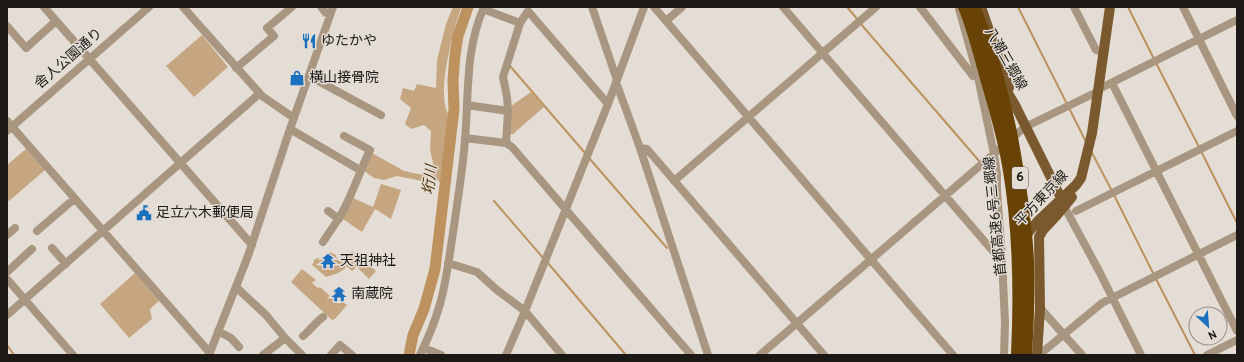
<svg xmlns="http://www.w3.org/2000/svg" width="1244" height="362" font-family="Overpass,'Noto Sans JP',sans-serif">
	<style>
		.green { fill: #c6a681 }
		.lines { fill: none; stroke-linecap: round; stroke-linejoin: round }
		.stream { stroke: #bd925e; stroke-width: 2 }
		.river { stroke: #bd925e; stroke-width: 11 }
		.minor { stroke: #a99680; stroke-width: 8 }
		.major { stroke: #7b592e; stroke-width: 10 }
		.highway-bridge { stroke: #694306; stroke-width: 12 }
		.labels { text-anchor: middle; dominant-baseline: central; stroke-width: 3; stroke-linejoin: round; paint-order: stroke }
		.shield { fill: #e4ddd5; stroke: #57534f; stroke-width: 1 }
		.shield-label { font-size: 13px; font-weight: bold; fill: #1b1815 }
		.poi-label { font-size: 14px; fill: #1b1815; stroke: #e4ddd5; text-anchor: start }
		.street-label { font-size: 14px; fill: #1b1815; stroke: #e4ddd5 }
		.water-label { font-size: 15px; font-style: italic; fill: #53350a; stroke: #e4ddd5 }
	</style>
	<rect width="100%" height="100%" fill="#e4ddd5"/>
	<path class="green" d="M453,7H461C454,30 435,95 449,115L440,182L430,176L433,162L430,150L431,131L424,125L411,129L405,124L411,108L400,99L403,88L414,91L417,84L436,88L437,60L446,24Z
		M202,35L228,67L194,97L166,66Z
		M531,92L544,107L513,134H509L511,106Z
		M26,149L45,170L9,201L7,199V165Z
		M372,153L404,171L428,176L427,182L397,176L384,180L374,178L364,171Z
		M381,184L401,190L391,219L375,209L362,232L343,219V217L353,198L373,207Z
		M352,251L376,271L369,279L357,267L352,271L344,264L346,267L343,270L336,274L326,277L312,265L315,259L318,258L323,260L324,263H327L330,252L336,255L337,259L343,263Z
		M302,269L316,280L312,283L318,288L320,287L339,304L342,301L347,305L335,319L332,320L291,282Z
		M135,273L159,301L150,309L152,319L129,338L100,304Z"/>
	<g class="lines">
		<path class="stream" d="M847,7L858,20
			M1018,7L1067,104
			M1128,7L1154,59
			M860,23L980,162
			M1156,63L1199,147
			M510,66L585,153
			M1069,108L1086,142
			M1091,151L1112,191
			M1201,151L1237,223
			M589,158L667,248
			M1114,195L1153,273
			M494,201L544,259
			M547,262L626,355
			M1155,277L1195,355
			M7,345L14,355"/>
		<path class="river" d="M409,355L413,335L424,309L435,269L454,109L453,80L455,55L458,36L468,7"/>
		<path class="minor" d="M44,7L252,245
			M183,7L262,96L294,118
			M321,7L326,13L330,15
			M592,7L617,80
			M654,7L953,355
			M783,7L998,257L1002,259
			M920,7L973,76L978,77
			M1074,7L1096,50L1103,52
			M1183,7L1237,116
			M483,9L520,23
			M959,9L978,77L994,154L997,174V191L1002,259L1005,323L1004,355
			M666,21L682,7
			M7,26L26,48L56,21
			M236,68L274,36L267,28L292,7
			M309,76L381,115
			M616,82L640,148L708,355
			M1112,83L1237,331
			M1099,89L1237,20
			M467,105L508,111
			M7,121L210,353
			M290,129L360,170
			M7,131L149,7
			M465,138L506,143L512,147L691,355
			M506,143L508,111L507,97L503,77L520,23L528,11L608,104
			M640,148L647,149L824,355
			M674,181L876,7
			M1064,206L1099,271L1141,355
			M328,211L339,219
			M1076,211L1237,131
			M37,231L74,199
			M7,235L15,228
			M323,242C328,234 334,226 339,218C352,197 359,172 370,150L344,136
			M52,248L66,264
			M448,263L477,272L497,290L525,311L562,355
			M7,272L32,249
			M7,279L73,355
			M236,287L266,315L285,338
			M1040,308L1082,355
			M7,315L259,94
			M218,331L231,338L239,347
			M303,336C310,330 315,323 323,317
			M424,348L441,355
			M209,355L248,256L290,129L333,7
			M263,355L285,338L302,355
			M331,355L340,345L352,355
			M420,355C428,339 435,321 440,304C447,279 450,252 454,226C458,197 463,168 465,139C469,93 465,50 484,7
			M506,355L525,311L608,104L644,7
			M760,355L1025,127L1099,91
			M1039,355L1102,303L1237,235
			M1207,355L1237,340"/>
		<path class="major" d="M981,7L1009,88
			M1002,83L1015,105L1064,204
			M1023,239L1038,221L1076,185L1081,178L1092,133L1110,7
			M1037,355L1040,308L1039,237L1043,230L1057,215L1072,197"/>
		<path class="highway-bridge" d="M964,7C974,31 980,57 987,82C995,109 1003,137 1008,165C1019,227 1020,292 1017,355
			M974,7C991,47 1002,90 1011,132C1019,175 1026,217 1028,261C1029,292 1028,324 1026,355"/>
	</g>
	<defs>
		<g id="restaurant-bare" transform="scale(1.2)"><path d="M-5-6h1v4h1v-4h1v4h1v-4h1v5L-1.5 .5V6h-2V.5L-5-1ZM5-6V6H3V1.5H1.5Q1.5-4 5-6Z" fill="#1b71bf" stroke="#e4ddd5" stroke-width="2.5" paint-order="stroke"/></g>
		<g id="shop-bare" transform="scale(1.2)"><path d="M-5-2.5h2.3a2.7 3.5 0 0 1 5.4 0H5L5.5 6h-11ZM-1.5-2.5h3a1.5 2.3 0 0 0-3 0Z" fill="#1b71bf" stroke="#e4ddd5" stroke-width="2.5" paint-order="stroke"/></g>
		<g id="civic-bare" transform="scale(1.2)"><path d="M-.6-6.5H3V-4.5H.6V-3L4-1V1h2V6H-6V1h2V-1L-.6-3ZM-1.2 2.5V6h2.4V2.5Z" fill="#1b71bf" stroke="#e4ddd5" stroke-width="2.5" paint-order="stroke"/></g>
		<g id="temple-bare" transform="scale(1.2)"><path d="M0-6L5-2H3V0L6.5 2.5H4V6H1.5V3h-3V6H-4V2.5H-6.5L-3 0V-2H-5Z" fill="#1b71bf" stroke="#e4ddd5" stroke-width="2.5" paint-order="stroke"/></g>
	</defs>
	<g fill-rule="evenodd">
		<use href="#restaurant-bare" x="309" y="41"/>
		<use href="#shop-bare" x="297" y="78"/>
		<use href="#civic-bare" x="144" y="213"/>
		<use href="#temple-bare" x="328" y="261"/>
		<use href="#temple-bare" x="339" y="294"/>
	</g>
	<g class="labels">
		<rect class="shield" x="1012" y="167" width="16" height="22" rx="3"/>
		<g class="shield-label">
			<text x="1020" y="178">6</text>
		</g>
		<g class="poi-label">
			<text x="321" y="41">ゆたかや</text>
			<text x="309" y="78">横山接骨院</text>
			<text x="156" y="213">足立六木郵便局</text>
			<text x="340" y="261">天祖神社</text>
			<text x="351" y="294">南蔵院</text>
		</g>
		<g class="street-label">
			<text transform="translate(69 59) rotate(-41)">舎人公園通り</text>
			<text transform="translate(1005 59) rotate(60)">八潮三郷線</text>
			<text transform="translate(1042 199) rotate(-47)">平方東京線</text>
			<text transform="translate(996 216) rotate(-96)">首都高速6号三郷線</text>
		</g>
		<g class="water-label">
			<text transform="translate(431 180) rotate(-83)">垳川</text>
		</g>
	</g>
	<rect width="1244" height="362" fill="none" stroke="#1b1815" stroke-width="16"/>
	<g transform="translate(1208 326) rotate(154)"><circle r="19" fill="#e4ddd5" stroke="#948e88"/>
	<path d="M0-3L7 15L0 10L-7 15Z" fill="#1b71bf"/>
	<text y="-6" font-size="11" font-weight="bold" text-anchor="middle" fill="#1b1815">N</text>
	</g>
</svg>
